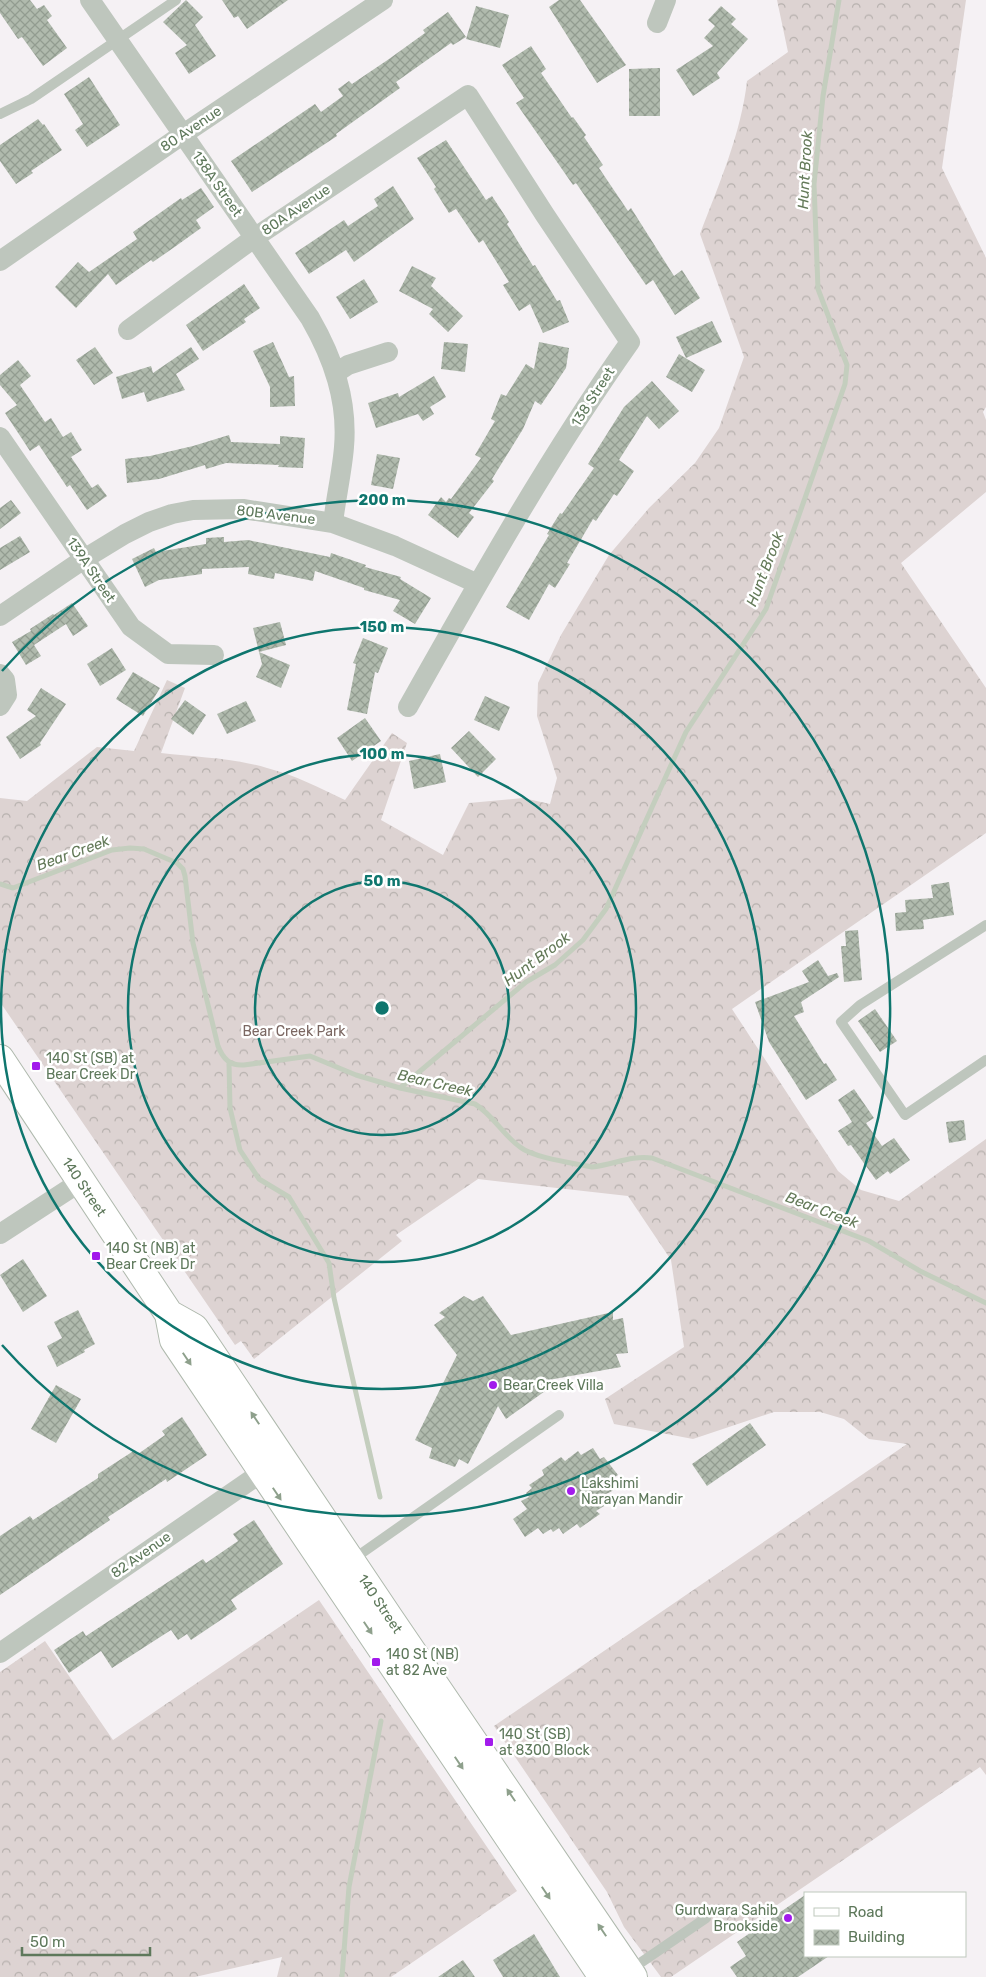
<svg xmlns="http://www.w3.org/2000/svg" width="986" height="1977" font-family="Rubik,sans-serif">
	<style>
		.forest { fill: url(#forest-crowns) }
		.lines { fill: none; stroke-linecap: round; stroke-linejoin: round }
		.stream { stroke: #c4cebe; stroke-width: 5 }
		.building { fill: url(#building-cross-hatch) }
		.secondary-casing { stroke: #afb9ad; stroke-width: 30 }
		.service { stroke: #bec6bd; stroke-width: 10 }
		.minor { stroke: #bec6bd; stroke-width: 20 }
		.secondary { stroke: #fff; stroke-width: 28 }
		.oneway { fill: #8ea08c }
		.ring { fill: none; stroke: #0f766e; stroke-width: 2.5 }
		.poi-dot { fill: #a21bec; stroke: #fff; stroke-width: 2 }
		.labels { text-anchor: middle; dominant-baseline: central; stroke-width: 5; stroke-linejoin: round; paint-order: stroke }
		.street-label { font-size: 14px; fill: #5e785b; stroke: #fff }
		.park-label { font-size: 14px; fill: #7b6762; stroke: #fff }
		.poi-label { font-size: 14px; fill: #5e785b; stroke: #fff; text-anchor: start }
		.water-label { font-size: 15px; font-style: italic; fill: #647a59; stroke: #fff }
		.centre { fill: #0f766e; stroke: #fff; stroke-width: 2.5 }
		.ring-label { font-size: 15px; text-anchor: middle; font-weight: bold; fill: #0f766e; stroke: #fff; stroke-width: 5; stroke-linejoin: round; paint-order: stroke }
	</style>
	<defs>
		<pattern id="forest-crowns" width="20" height="18" patternUnits="userSpaceOnUse" patternTransform="scale(1.25)"><rect width="20" height="18" fill="#ddd3d2"/><path d="M2 6a3 3 0 1 1 6 0M12 15a3 3 0 1 1 6 0" fill="none" stroke="#b6b0ad"/></pattern>
		<pattern id="building-cross-hatch" width="8" height="8" patternUnits="userSpaceOnUse" patternTransform="scale(1.25)"><rect width="8" height="8" fill="#b0baad"/><path d="M0 0l8 8M0 8l8-8" fill="none" stroke="#929c90"/></pattern>
	</defs>
	<rect width="100%" height="100%" fill="#f5f1f4"/>
	<path class="forest" d="M777,0H966L942,168L986,258V407L983,412L986,420V492L901,563L986,688V833L732,1009L838,1171L861,1190L899,1201L986,1139V1775L980,1767L671,1977H661L624,1927L607,1892L494,1726L907,1444L869,1439L844,1419L820,1412H774L693,1439L614,1424L605,1399L684,1347L671,1260L628,1196L478,1179L396,1235L402,1241L254,1359L241,1341L235,1345L0,1002V798L27,801L97,747L134,751L167,680L185,688L161,753C196,757 233,758 267,768C295,775 320,788 345,800L392,733L407,743L381,820L443,855L469,803L523,798L550,804L557,778L537,716L538,683L561,635L609,555L649,508L695,463L719,428L744,357L700,234C719,184 741,134 747,81L788,52Z
		M319,1600L517,1891L391,1977H277L282,1957L195,1977H0V1672L45,1641L113,1740Z"/>
	<g class="lines">
		<path class="stream" d="M0,884L13,888L112,850L130,848L144,849L177,863L183,869L185,876L193,943L218,1046C223,1059 230,1066 244,1065L310,1056L356,1075L400,1088L475,1104C493,1115 503,1135 520,1147C534,1158 573,1163 592,1167C613,1165 631,1155 652,1158L869,1241L920,1271L986,1303
			M229,1063L230,1108L240,1150L259,1179L289,1197L329,1263L334,1298L380,1497
			M400,1088L526,982L555,965L583,940L606,909L686,732L766,609L845,384L847,365L818,289L814,184L823,96L839,0
			M342,1977L349,1887L381,1721"/>
	</g>
	<path class="building" d="M0,0H30L37,9L44,5L52,16L47,20L67,48L43,66L22,37L18,39L0,13Z
		M186,0L203,17L195,25L216,56L189,74L175,53L187,45L163,22Z
		M222,0H288L247,29L238,16L234,18Z
		M559,0H580L626,65L597,83L549,7Z
		M476,6L509,15L500,48L466,39Z
		M721,6L736,19L731,24L748,39L717,73L720,78L693,96L676,70L713,46L704,38L715,26L708,20Z
		M448,12L466,37L453,45L451,43L396,82L400,88L336,134L337,136L252,192L231,161L315,104L321,112L343,96L338,89L349,81L352,84L389,59L425,33L423,30Z
		M531,46L546,69L541,73L572,118L573,117L586,135L584,137L603,165L599,168L628,211L631,208L674,276L682,270L700,298L675,315L653,280L646,285L576,183L573,185L516,103L524,98L502,65Z
		M660,68V116H629V69Z
		M89,77L120,125L87,147L75,130L83,124L64,94Z
		M38,119L43,125L44,124L62,150L31,171L33,173L16,184L0,161V145Z
		M446,140L486,200L492,196L509,222L507,224L533,266L535,265L557,301L560,300L569,322L543,333L530,304L519,311L503,285L509,282L483,240L479,243L456,209L449,213L434,189L436,187L417,158Z
		M393,186L414,219L354,262L346,250L309,274L295,253L344,220L348,226L378,206L374,199Z
		M201,188L214,207L196,220L201,228L176,246L153,262L151,260L116,285L108,274L76,308L55,287L78,262L89,272L137,239L133,232L181,198L182,200Z
		M412,266L436,278L431,286L463,316L448,332L429,314L433,309L399,291Z
		M364,279L378,302L350,319L336,297Z
		M244,284L260,308L244,319L246,322L203,351L186,325Z
		M712,321L722,342L686,358L676,337Z
		M273,342L289,377L294,376L295,406L270,407V387L253,351Z
		M444,342L468,344L465,372L441,369Z
		M539,342L569,348L566,368L541,405L535,401L523,429L492,479L494,481L469,513L474,517L458,538L428,515L441,497L446,502L449,498L451,499L481,458L475,455L495,421L491,419L501,394L506,396L526,364L534,369Z
		M95,347L113,373L94,385L76,360Z
		M191,347L199,359L176,374L185,390L147,402L144,392L122,399L116,377L151,366L153,373Z
		M679,354L705,370L692,392L666,377Z
		M18,360L31,376L20,385L45,422L51,418L63,437L71,432L82,450L71,457L92,488L98,484L107,496L87,510L70,485L67,487L39,445L30,451L5,413L17,405L0,385V375Z
		M434,376L446,397L430,407L434,414L423,421L418,414L376,428L368,403L398,393L399,397Z
		M652,381L679,411L659,429L647,416L619,460L634,471L617,496L614,494L596,521L593,519L567,563L570,564L555,588L549,584L529,620L506,607L549,535L547,534L560,513L562,514L594,468L588,464L624,407Z
		M229,435L231,442L280,444V436L305,438L303,468L278,467L279,465L226,463L206,469L205,465L159,479L127,483L125,459L150,456L193,446Z
		M377,454L400,458L393,489L371,485Z
		M11,500L21,513L0,529V508Z
		M20,536L30,552L0,570V548Z
		M224,537V542L248,540L330,557L331,553L366,565L365,567L401,577L400,579L431,598L415,624L393,611L400,600L364,590V588L315,571L313,581L275,573L274,579L248,574L249,567L202,569V574L159,580L145,587L132,559L154,548L156,552L206,544V538Z
		M72,603L88,626L73,636L66,624L34,645L41,656L26,665L12,642L31,631L30,629L53,614L54,615Z
		M280,622L286,645L259,652L253,628Z
		M363,638L388,648L378,673L375,672L367,714L347,710L356,664L353,663Z
		M112,648L126,670L100,686L87,664Z
		M259,652L290,665L281,688L256,677L262,664Z
		M133,672L160,688L143,716L116,699Z
		M41,688L66,704L40,743L41,745L20,759L6,737L36,716L27,710Z
		M485,696L510,707L499,731L474,720Z
		M185,700L206,715L193,735L171,719Z
		M246,701L256,721L227,734L217,714Z
		M365,718L381,741L352,761L337,738Z
		M469,731L496,759L478,777L451,748Z
		M440,754L446,782L414,789L409,761Z
		M949,882L954,915L923,920L924,929L896,931L895,913L906,912L905,900L933,898L931,885Z
		M858,930L862,980L844,982L841,946H846L845,931Z
		M818,960L828,976L837,973L839,977L801,1002L804,1012L794,1016L824,1064L826,1063L837,1080L806,1100L769,1042L755,1002L809,982L802,971Z
		M875,1009L897,1041L880,1052L858,1021Z
		M854,1089L874,1118L866,1123L882,1146L894,1138L910,1160L890,1174L888,1171L876,1180L851,1145L848,1146L838,1131L852,1122L838,1100Z
		M964,1120L966,1140L949,1143L946,1122Z
		M23,1259L47,1296L23,1312L0,1275Z
		M464,1296L473,1301L483,1296L511,1335L613,1312V1320L623,1318L628,1353L616,1354L621,1367L543,1381L548,1389L506,1419L498,1406L468,1464L459,1459L455,1467L429,1458L432,1448L415,1440L457,1355L434,1325L445,1317L439,1313Z
		M78,1310L95,1344L84,1350L85,1352L57,1367L47,1346L62,1338L54,1322Z
		M56,1385L81,1399L56,1443L31,1429Z
		M182,1417L207,1455L167,1482L166,1479L108,1517L110,1520L0,1595V1536L30,1516L33,1520L98,1478V1474L135,1450L138,1454L165,1435L162,1431Z
		M750,1423L766,1445L707,1486L692,1464Z
		M593,1448L600,1459L604,1457L618,1475L615,1477L620,1486L607,1494L612,1501L596,1511L600,1514L580,1528L577,1524L563,1534L559,1528L553,1532L551,1529L543,1534L538,1528L525,1537L513,1519L527,1509L521,1501L529,1497L526,1493L532,1488L529,1485L544,1475L542,1470L561,1457L565,1461L578,1451L581,1455Z
		M254,1520L283,1564L231,1600L237,1609L191,1640L187,1634L178,1640L171,1630L112,1668L101,1651L69,1673L54,1650L83,1631L86,1636L203,1559L206,1563L238,1541L233,1534Z
		M805,1895V1956H829L798,1977H737L730,1967L746,1956L737,1942Z
		M534,1934L560,1977H503L493,1960Z
		M463,1960L475,1977H438Z"/>
	<g class="lines">
		<g class="secondary-casing">
			<path id="secondary" d="M0,1059L169,1314L174,1340L603,1977
				M169,1314L194,1328L209,1350L389,1618L633,1977"/>
		</g>
		<path class="service" d="M0,114L31,99L176,0
			M986,925L860,1005L841,1022L905,1115L986,1060
			M352,1560L559,1415
			M630,1970L706,1918"/>
		<path class="minor" d="M90,0L310,318C333,358 348,400 344,447C342,472 336,497 333,523
			M657,23L666,0
			M0,261L182,135L383,0
			M128,330L254,238L468,95L545,215L630,342C548,458 478,583 408,707
			M336,373L348,365L388,352
			M0,437L131,627L168,654L214,655
			M0,616L84,559L125,534L149,522L172,514L193,510L243,509L333,523L395,546L478,584
			M0,674L5,680L7,695L0,706
			M0,1234L80,1182
			M0,1653L274,1464"/>
		<use href="#secondary" class="secondary"/>
	</g>
	<defs><path id="oneway-solid" d="M-6-.8H1V-3.2L6.5 0L1 3.2V.8H-6Z" transform="scale(1.25)"/></defs>
	<g class="oneway">
		<use href="#oneway-solid" transform="translate(187 1359) rotate(56)"/>
		<use href="#oneway-solid" transform="translate(255 1418) rotate(-124)"/>
		<use href="#oneway-solid" transform="translate(277 1494) rotate(56)"/>
		<use href="#oneway-solid" transform="translate(368 1628) rotate(56)"/>
		<use href="#oneway-solid" transform="translate(459 1763) rotate(56)"/>
		<use href="#oneway-solid" transform="translate(511 1795) rotate(-124)"/>
		<use href="#oneway-solid" transform="translate(546 1893) rotate(56)"/>
		<use href="#oneway-solid" transform="translate(602 1930) rotate(-124)"/>
	</g>
	<g class="ring">
		<circle cx="382" cy="1008" r="127"/>
		<circle cx="382" cy="1008" r="254"/>
		<circle cx="382" cy="1008" r="381"/>
		<path d="M2 671A508 508 0 1 1 2 1345"/>
	</g>
	<g class="poi-dot">
		<rect x="31" y="1061" width="10" height="10" rx="2.5"/>
		<rect x="91" y="1251" width="10" height="10" rx="2.5"/>
		<circle cx="493" cy="1385" r="5"/>
		<circle cx="571" cy="1491" r="5"/>
		<rect x="371" y="1657" width="10" height="10" rx="2.5"/>
		<rect x="484" y="1737" width="10" height="10" rx="2.5"/>
		<circle cx="788" cy="1918" r="5"/>
	</g>
	<g class="labels">
		<g class="street-label">
			<text transform="translate(191 129) rotate(-34)">80 Avenue</text>
			<text transform="translate(217 184) rotate(55)">138A Street</text>
			<text transform="translate(296 210) rotate(-34)">80A Avenue</text>
			<text transform="translate(593 397) rotate(-57)">138 Street</text>
			<text transform="translate(276 515) rotate(7)">80B Avenue</text>
			<text transform="translate(91 570) rotate(56)">139A Street</text>
			<text transform="translate(84 1187) rotate(56)">140 Street</text>
			<text transform="translate(141 1555) rotate(-35)">82 Avenue</text>
			<text transform="translate(380 1604) rotate(56)">140 Street</text>
		</g>
		<g class="park-label">
			<text x="294" y="1031">Bear Creek Park</text>
		</g>
		<g class="poi-label">
			<text x="46" y="1058">140 St (SB) at<tspan x="46" dy="16">Bear Creek Dr</tspan></text>
			<text x="106" y="1248">140 St (NB) at<tspan x="106" dy="16">Bear Creek Dr</tspan></text>
			<text x="503" y="1385">Bear Creek Villa</text>
			<text x="581" y="1483">Lakshimi<tspan x="581" dy="16">Narayan Mandir</tspan></text>
			<text x="386" y="1654">140 St (NB)<tspan x="386" dy="16">at 82 Ave</tspan></text>
			<text x="499" y="1734">140 St (SB)<tspan x="499" dy="16">at 8300 Block</tspan></text>
			<text x="778" y="1910" text-anchor="end">Gurdwara Sahib<tspan x="778" dy="16">Brookside</tspan></text>
		</g>
		<g class="water-label">
			<text transform="translate(805 170) rotate(-87)">Hunt Brook</text>
			<text transform="translate(765 569) rotate(-69)">Hunt Brook</text>
			<text transform="translate(73 853) rotate(-20)">Bear Creek</text>
			<text transform="translate(537 959) rotate(-37)">Hunt Brook</text>
			<text transform="translate(435 1083) rotate(13)">Bear Creek</text>
			<text transform="translate(822 1210) rotate(21)">Bear Creek</text>
		</g>
	</g>
	<circle cx="382" cy="1008" r="8" class="centre"/>
	<g class="ring-label">
		<text x="382" y="505">200 m</text>
		<text x="382" y="632">150 m</text>
		<text x="382" y="759">100 m</text>
		<text x="382" y="886">50 m</text>
	</g>
	<rect x="804" y="1892" width="162" height="65" fill="#ffffff" stroke="#bfc9bd"/>
	<rect x="814" y="1908" width="25" height="8" fill="#ffffff" stroke="#bfc9bd"/>
	<text x="848" y="1917" font-size="15" fill="#5e785b">Road</text>
	<rect x="814" y="1930" width="25" height="15" fill="url(#building-cross-hatch)" stroke="#bfc9bd"/>
	<text x="848" y="1942" font-size="15" fill="#5e785b">Building</text>
	<path d="M22 1947v8h128v-8" fill="none" stroke="#5e785b" stroke-width="2.5"/>
	<text x="30" y="1947" font-size="15" fill="#5e785b" stroke="#ffffff" stroke-width="4" paint-order="stroke">50 m</text>
</svg>
